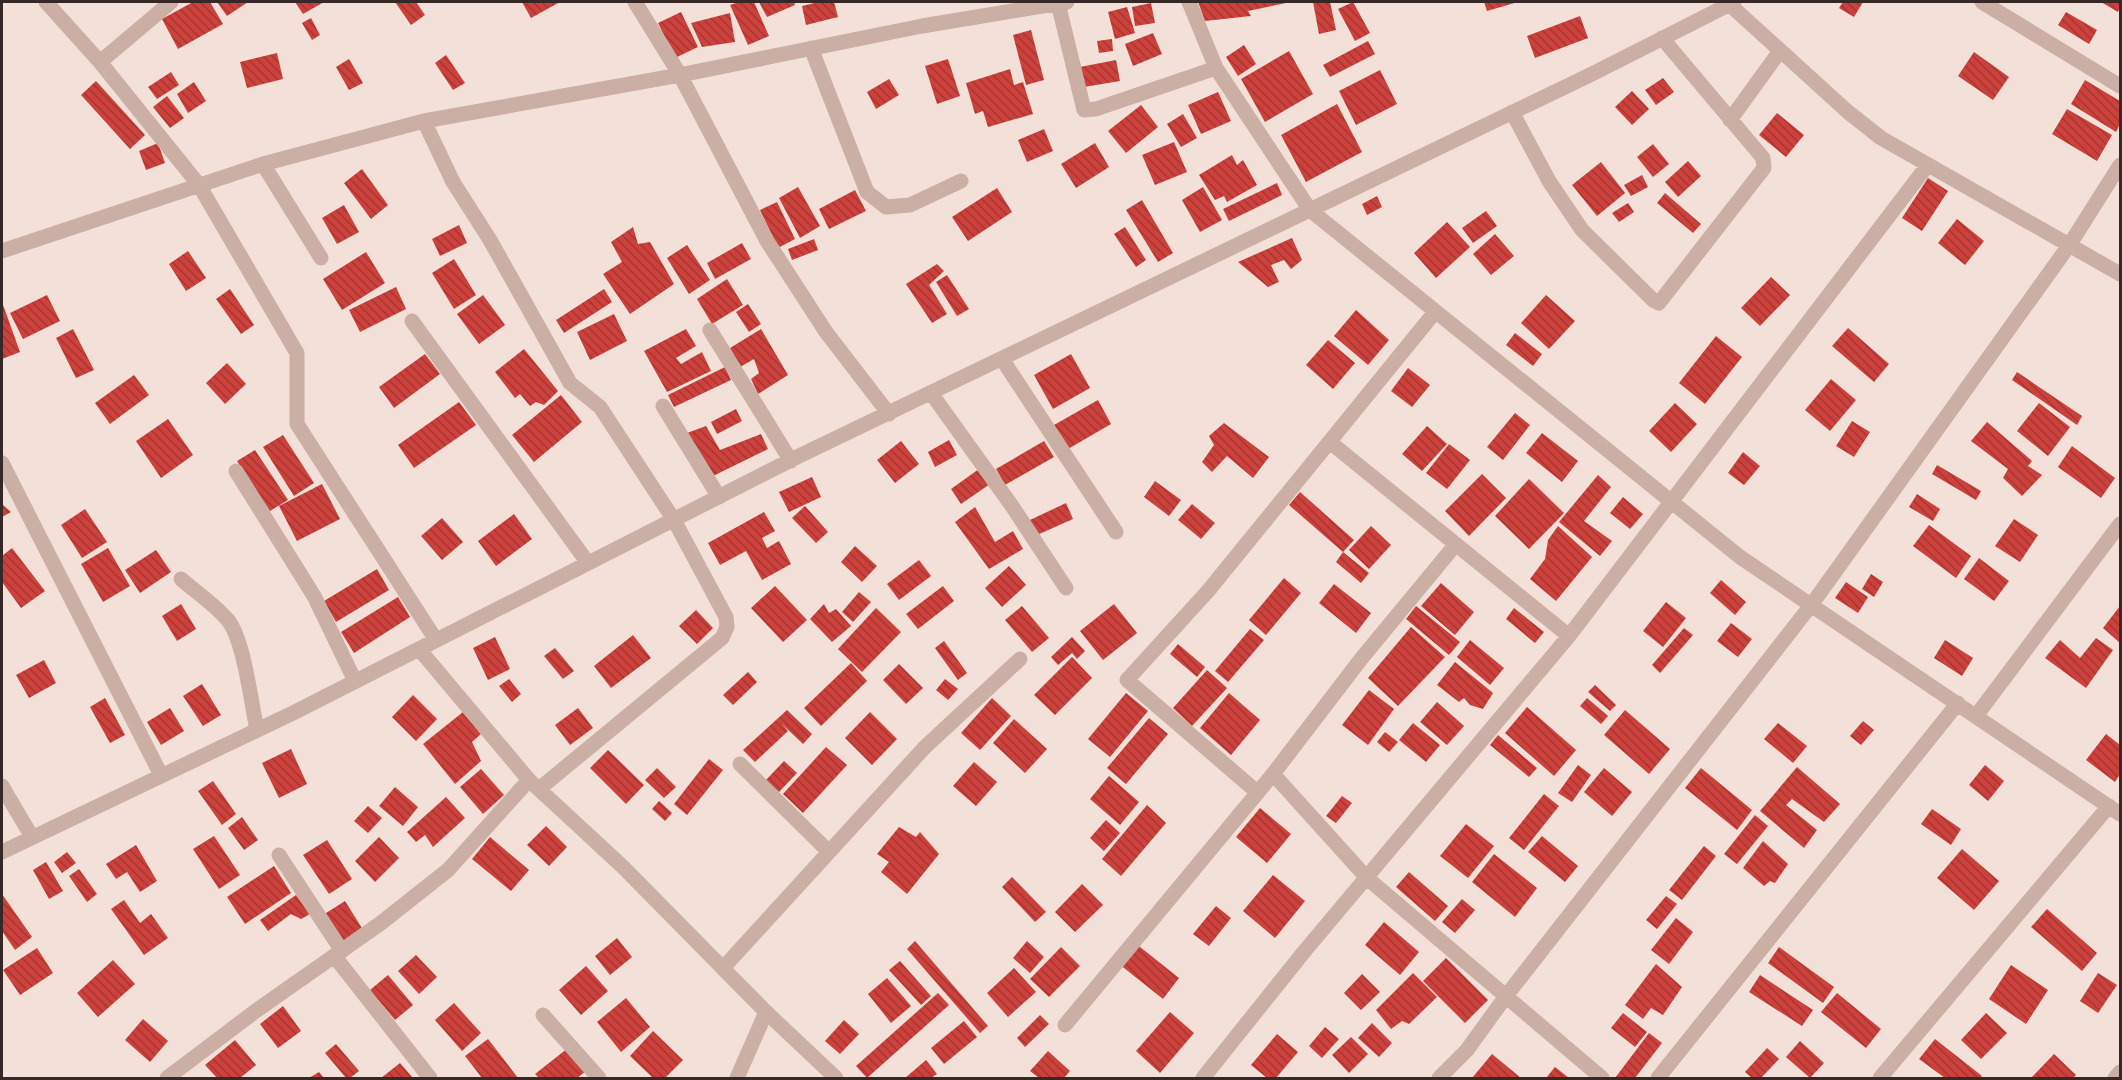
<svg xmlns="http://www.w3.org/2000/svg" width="2122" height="1080" font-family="Poppins,sans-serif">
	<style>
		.building { fill: url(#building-back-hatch) }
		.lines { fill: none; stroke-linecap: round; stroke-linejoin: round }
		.minor { stroke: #cbaea4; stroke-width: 15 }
	</style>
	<defs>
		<pattern id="building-back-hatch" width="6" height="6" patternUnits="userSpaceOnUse" patternTransform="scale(1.5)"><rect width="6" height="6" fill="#cd413d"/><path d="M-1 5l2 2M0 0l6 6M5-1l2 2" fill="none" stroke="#a73633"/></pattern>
	</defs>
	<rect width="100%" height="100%" fill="#f3e1d9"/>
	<path class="building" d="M193,2H210L223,24L178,49L162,19Z
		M217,2H248L227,16Z
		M295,2H324L303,14Z
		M395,2H416L425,15L411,25Z
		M522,2H560L531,18Z
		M739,2H754L769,36L748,45L730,5Z
		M759,2H794L795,5L767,17Z
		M819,2H834L838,17L806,25L802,6Z
		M1198,2H1286V3L1248,11L1251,16L1205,21Z
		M1313,2H1330L1336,30L1319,34Z
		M1353,2L1370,33L1355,41L1338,9Z
		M1484,2H1518L1487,11Z
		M1843,2H1863L1854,17L1839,8Z
		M2101,2H2120V7L2118,12Z
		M1151,3L1155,23L1135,26L1132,7Z
		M1127,7L1135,33L1115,39L1108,12Z
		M681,12L698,47L675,58L658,23Z
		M2066,12L2097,30L2089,44L2058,25Z
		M730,13L735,42L702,47L691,23Z
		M1580,16L1588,38L1535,58L1527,36Z
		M311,18L320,35L312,40L302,23Z
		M1031,30L1044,80L1026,85L1013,35Z
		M1153,33L1162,54L1133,66L1125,44Z
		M1112,39L1113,51L1099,53L1097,41Z
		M1368,41L1375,54L1330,77L1323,65Z
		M1244,45L1256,64L1238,76L1226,57Z
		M1289,51L1313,94L1265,122L1241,79Z
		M1974,52L2009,77L1993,100L1958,76Z
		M277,53L283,79L247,88L240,62Z
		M446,55L465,83L453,90L435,63Z
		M349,59L363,83L349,90L336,67Z
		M948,59L960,96L937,104L925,66Z
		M1116,60L1120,81L1084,87L1080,67Z
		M1010,69L1014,85L1023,82L1033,114L988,127L983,111L975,114L966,83Z
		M1380,70L1397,104L1356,125L1339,91Z
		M171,72L179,85L157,99L148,87Z
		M1663,78L1674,92L1656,105L1645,90Z
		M889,79L899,95L876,109L867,92Z
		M2085,80L2120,101V124L2116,132L2071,104Z
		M96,81L145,135L130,149L81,95Z
		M194,82L206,101L188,113L177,94Z
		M1632,91L1649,109L1632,125L1615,107Z
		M1218,92L1231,121L1201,134L1188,105Z
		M167,96L184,118L170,128L153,107Z
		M1337,104L1362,152L1306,182L1281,135Z
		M1141,105L1158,127L1126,153L1108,131Z
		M2067,109L2112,135L2097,161L2052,134Z
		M1777,113L1804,135L1786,157L1759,135Z
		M1183,114L1197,138L1181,147L1167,124Z
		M1044,129L1053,151L1027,162L1018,140Z
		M1174,142L1187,172L1155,185L1142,155Z
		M158,143L165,163L146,170L139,151Z
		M1095,143L1109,167L1076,188L1061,164Z
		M1653,144L1669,164L1653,177L1637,157Z
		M1232,155L1237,165L1243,160L1257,185L1227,202L1224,196L1215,200L1199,175Z
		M1688,161L1701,176L1678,197L1665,182Z
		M1601,162L1625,193L1597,216L1572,185Z
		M362,169L388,205L371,219L344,183Z
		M1642,175L1648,187L1631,196L1624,185Z
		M1928,178L1948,191L1922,231L1902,218Z
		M1277,183L1282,195L1229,221L1223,209Z
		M798,187L820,226L800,238L779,198Z
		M1203,187L1222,220L1200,232L1182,200Z
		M997,188L1012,212L968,241L952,217Z
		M855,190L866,211L829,229L819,209Z
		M1665,193L1701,224L1693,233L1657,203Z
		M1377,196L1382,207L1367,215L1362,204Z
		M1142,200L1173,253L1158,262L1126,210Z
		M777,202L795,239L778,248L760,210Z
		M1628,203L1634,212L1619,222L1612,213Z
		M344,205L359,232L337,244L322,218Z
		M1486,211L1497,226L1473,243L1462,228Z
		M1957,219L1984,241L1965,265L1938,243Z
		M1447,222L1470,247L1436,278L1414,253Z
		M459,225L467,243L440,256L432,239Z
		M633,227L638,244L650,242L674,284L630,314L603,274L622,262L611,242Z
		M1125,227L1146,260L1136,267L1114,234Z
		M1495,234L1514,256L1491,275L1473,254Z
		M1292,238L1302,260L1291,269L1284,260L1271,265L1279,282L1268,287L1238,262Z
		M814,239L818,250L792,260L788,249Z
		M742,243L751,259L715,279L707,263Z
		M687,245L710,280L689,294L667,258Z
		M188,251L206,278L186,291L169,264Z
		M366,252L385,283L342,310L323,279Z
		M454,259L476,295L454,309L432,273Z
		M937,264L944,271L929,285L947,314L932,323L906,284Z
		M947,275L969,309L957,316L936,282Z
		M1771,277L1790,295L1760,326L1741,308Z
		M727,279L743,305L712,324L697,299Z
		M396,287L406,309L360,332L349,310Z
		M230,289L254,325L241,334L216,299Z
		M604,289L612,302L564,333L556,320Z
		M47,295L60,321L23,339L10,313Z
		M483,295L505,325L479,344L457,314Z
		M1546,295L1575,321L1549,349L1521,323Z
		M2,302L20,352L2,359Z
		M748,304L761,324L749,332L736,312Z
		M1356,310L1389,340L1368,365L1334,336Z
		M614,314L627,341L590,360L577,332Z
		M1848,328L1889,364L1874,382L1832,346Z
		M73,329L94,370L76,378L56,338Z
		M686,329L696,346L676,358L681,364L702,352L711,371L667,392L644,351Z
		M761,329L788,375L758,394L751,379L759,373L754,359L740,367L730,348Z
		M1515,333L1542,354L1533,366L1506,345Z
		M1716,336L1742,357L1705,404L1679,383Z
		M1328,340L1355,363L1333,389L1306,365Z
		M524,349L558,391L544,405L536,402L530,406L520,394L515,398L495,372Z
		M425,354L440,374L394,408L379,387Z
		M1071,354L1090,388L1053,409L1034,375Z
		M227,363L246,384L225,404L206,383Z
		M725,367L731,380L674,407L668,395Z
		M1408,368L1430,385L1412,407L1391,391Z
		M2017,372L2082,416L2077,425L2012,380Z
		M134,375L149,395L110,424L95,403Z
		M1831,379L1856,400L1830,431L1805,410Z
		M561,395L582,422L534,462L512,435Z
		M1098,400L1111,424L1068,449L1054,425Z
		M459,402L476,425L414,468L398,445Z
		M1675,403L1697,424L1671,452L1649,431Z
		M2039,403L2070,427L2048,456L2017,431Z
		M736,409L742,421L717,434L711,422Z
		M1515,413L1530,425L1503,460L1487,447Z
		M168,419L193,455L161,478L136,441Z
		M1852,421L1870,432L1854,457L1836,446Z
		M1987,422L2032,461L2028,466L2042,475L2022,496L2003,478L2008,469L1971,441Z
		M1224,423L1269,457L1253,478L1227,456L1212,472L1202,462L1214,445L1209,436Z
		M706,426L720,450L761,434L768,449L713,476L687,433Z
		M1427,426L1447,444L1422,471L1402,454Z
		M1542,433L1578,461L1562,482L1526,453Z
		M283,435L314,483L294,496L263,447Z
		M949,440L957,455L935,467L928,452Z
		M901,441L919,464L895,483L877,460Z
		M1044,441L1054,457L1005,485L996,469Z
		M1449,444L1470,460L1447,489L1426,473Z
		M2072,446L2115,478L2101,498L2058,467Z
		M255,450L288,500L270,511L237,461Z
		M1743,452L1760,466L1744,485L1728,473Z
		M1937,465L1981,491L1976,500L1932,474Z
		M979,469L990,484L961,504L951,489Z
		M1482,474L1506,498L1469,536L1445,511Z
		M1598,475L1611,487L1584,521L1612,541L1600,556L1559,522Z
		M812,477L821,497L789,512L779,492Z
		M1529,479L1564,513L1529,549L1495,516Z
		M1155,481L1181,500L1169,516L1144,497Z
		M322,484L340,519L297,541L279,506Z
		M1300,492L1354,540L1343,552L1289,505Z
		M1917,494L1940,509L1933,521L1909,507Z
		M1623,497L1643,514L1630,529L1610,513Z
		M1066,503L1073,519L1037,535L1030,520Z
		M2,504L11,512L2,517Z
		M1192,504L1215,523L1201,539L1178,520Z
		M805,506L828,532L816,543L792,518Z
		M975,507L995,542L1013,531L1023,549L989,569L955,522Z
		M85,509L107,542L82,558L61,525Z
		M764,512L775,531L762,538L767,548L779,541L791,564L762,580L746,551L720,565L708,543Z
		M514,514L532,539L496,566L478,541Z
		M442,518L463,542L442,560L421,536Z
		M2014,519L2038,535L2020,562L1995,546Z
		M1929,525L1971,556L1956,578L1913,546Z
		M1371,526L1391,545L1369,569L1349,550Z
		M1558,526L1592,557L1556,601L1530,579L1545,559L1548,540Z
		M855,546L877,566L862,582L841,562Z
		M12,548L45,591L21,608L2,582V556Z
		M108,548L130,586L103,602L81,564Z
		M156,550L171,572L140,593L125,570Z
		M1343,552L1369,573L1361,583L1336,562Z
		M1979,558L2009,581L1994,601L1964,579Z
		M919,560L931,576L899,600L887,584Z
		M1009,566L1026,585L1002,607L985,588Z
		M377,569L389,590L336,622L324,601Z
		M1871,574L1883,582L1874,597L1862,589Z
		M1284,578L1301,593L1266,635L1249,620Z
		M1721,580L1746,602L1735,615L1710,593Z
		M1846,582L1868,597L1858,613L1835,598Z
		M1441,583L1474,612L1455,635L1421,606Z
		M1334,584L1371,613L1356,633L1319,603Z
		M775,586L807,620L783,642L751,608Z
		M943,586L954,601L918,629L906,614Z
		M859,592L871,602L853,622L842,612Z
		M398,597L410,617L354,653L341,632Z
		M1666,602L1686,618L1663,647L1643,631Z
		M181,604L196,629L177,641L162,616Z
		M824,604L829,613L836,609L851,626L832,642L810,619Z
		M1114,604L1137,633L1103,660L1080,631Z
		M1022,606L1049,638L1032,652L1005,620Z
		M1416,606L1460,642L1449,655L1406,619Z
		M2120,606V643L2103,628Z
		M876,608L901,632L862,672L838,649Z
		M1514,608L1544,632L1535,643L1506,619Z
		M696,610L713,628L697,644L679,626Z
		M1731,623L1752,639L1738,657L1717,641Z
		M1411,627L1445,657L1398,706L1368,678Z
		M1684,628L1693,635L1660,673L1652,665Z
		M1250,629L1264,640L1228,682L1215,671Z
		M633,635L651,658L611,688L594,666Z
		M495,637L510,669L488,680L473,648Z
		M1072,637L1085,651L1077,659L1072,653L1058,665L1051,657Z
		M2096,638L2113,650L2086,688L2045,658L2060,640L2080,658Z
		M1470,640L1504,668L1490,685L1457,657Z
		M1945,640L1973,658L1962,676L1934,658Z
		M944,641L967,673L958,680L935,648Z
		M1178,644L1205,667L1197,677L1170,654Z
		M555,648L574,671L563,679L544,656Z
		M1072,657L1092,678L1055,715L1034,695Z
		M44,660L56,683L29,698L16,675Z
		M1455,662L1493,693L1483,709L1470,705L1464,698L1459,702L1437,685Z
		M851,663L867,681L821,726L804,708Z
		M899,664L923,688L906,704L883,680Z
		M1207,670L1227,688L1192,726L1173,708Z
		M748,672L757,682L733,705L723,695Z
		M509,679L521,694L512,702L499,686Z
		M945,679L958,689L948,700L936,690Z
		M202,684L221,715L203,726L183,696Z
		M1595,685L1616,705L1610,711L1588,692Z
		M1369,690L1394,709L1368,745L1342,725Z
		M1126,693L1148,711L1110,757L1088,739Z
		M1229,693L1260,720L1231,755L1200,728Z
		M413,695L437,719L416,741L392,717Z
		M105,698L125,735L110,743L90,707Z
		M992,698L1011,716L980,750L961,733Z
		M1587,698L1608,716L1601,724L1580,706Z
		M1437,702L1464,726L1447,745L1420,722Z
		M1527,707L1576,750L1554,776L1505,733Z
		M170,708L184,731L161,745L147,722Z
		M578,708L593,728L570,745L555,725Z
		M787,710L812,734L803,744L782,724L788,731L755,762L743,750Z
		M1625,710L1670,749L1649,774L1604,735Z
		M463,712L481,734L472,742L481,761L455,784L423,744Z
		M870,712L897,739L872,765L845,738Z
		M1149,718L1168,734L1126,784L1107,768Z
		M1014,719L1047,749L1025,773L993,743Z
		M1863,721L1874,730L1861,745L1850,736Z
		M1413,723L1440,745L1426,762L1399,740Z
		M1778,723L1807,746L1793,763L1764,739Z
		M1385,732L1398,742L1389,752L1377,742Z
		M2106,734L2120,745V774L2115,782L2086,760Z
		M1498,735L1537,768L1529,777L1490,745Z
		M826,747L847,765L803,813L783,794Z
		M291,749L307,784L279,798L262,763Z
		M608,750L644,785L626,804L590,768Z
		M709,759L723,770L687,815L674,804Z
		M784,761L797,773L779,792L766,780Z
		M974,762L997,782L976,806L953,786Z
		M1578,765L1591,775L1572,802L1558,793Z
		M1985,765L2004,781L1988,801L1969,785Z
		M1797,767L1840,804L1824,822L1792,799L1786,805L1817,830L1804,848L1760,811Z
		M657,768L676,787L664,798L645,780Z
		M1604,768L1632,792L1612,816L1584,792Z
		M1701,768L1752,810L1737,830L1685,788Z
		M481,769L504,795L483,814L460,787Z
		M1109,776L1139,802L1120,825L1090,799Z
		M213,781L236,814L222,825L198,791Z
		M395,787L418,807L403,826L379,806Z
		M1544,794L1559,806L1524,850L1509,838Z
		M1342,796L1352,803L1336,823L1326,816Z
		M446,797L465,818L433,847L425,835L416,842L407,832Z
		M659,801L672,813L665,821L652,809Z
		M1147,805L1166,823L1121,876L1102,859Z
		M368,806L382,818L368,833L354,821Z
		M1260,808L1291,834L1267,863L1236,837Z
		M1932,809L1961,829L1951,845L1921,824Z
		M1755,815L1768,826L1737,864L1724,854Z
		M242,817L258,840L244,850L228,828Z
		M1106,820L1120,833L1104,851L1090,838Z
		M1466,824L1494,846L1468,878L1440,856Z
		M546,826L567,847L549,866L527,845Z
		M899,827L916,837L920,832L939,854L907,894L881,872L889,862L877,854Z
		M214,836L240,875L219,889L193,849Z
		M1542,836L1578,866L1565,882L1528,852Z
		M379,837L399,858L375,882L355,861Z
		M490,837L529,870L511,891L472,859Z
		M327,840L352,879L329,894L303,855Z
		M1763,841L1788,864L1775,883L1770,881L1764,886L1743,868Z
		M136,845L157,881L140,892L127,872L116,879L106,864Z
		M1704,846L1716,856L1682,900L1669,890Z
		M1962,849L1999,881L1974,910L1937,878Z
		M67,852L76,863L62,873L54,862Z
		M1494,854L1537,888L1515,917L1472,882Z
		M46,862L63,891L49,899L33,870Z
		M274,866L291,893L245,924L227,897Z
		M79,869L97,894L87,902L69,876Z
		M1409,872L1448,906L1435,921L1396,887Z
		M1273,875L1305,901L1275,938L1243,911Z
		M1012,877L1046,912L1035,922L1002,887Z
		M1082,884L1103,905L1075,932L1055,912Z
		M2,894L32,937L15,950L2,931Z
		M296,895L310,914L301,919L291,914L268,931L260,920Z
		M1666,896L1677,904L1657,929L1646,920Z
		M1462,899L1475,910L1455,933L1442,922Z
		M124,900L140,923L151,914L168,938L144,955L111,909Z
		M345,901L365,933L343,947L323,915Z
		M1216,906L1231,918L1209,946L1193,934Z
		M2047,909L2097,953L2082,971L2031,927Z
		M1676,918L1693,932L1669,964L1651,950Z
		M1384,922L1419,952L1400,975L1365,945Z
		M617,938L632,957L610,975L595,956Z
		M915,941L988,1026L980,1033L907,949Z
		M1027,941L1044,957L1030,973L1013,958Z
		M1135,943L1179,978L1163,999L1119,964Z
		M1061,947L1080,966L1049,997L1030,979Z
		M1779,947L1834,987L1823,1003L1768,963Z
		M37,948L53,973L20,995L3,970Z
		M416,955L437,977L419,994L398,971Z
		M1446,958L1488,1000L1465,1023L1423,981Z
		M113,960L135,984L98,1017L77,993Z
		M900,961L931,996L921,1005L889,970Z
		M1656,964L1682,987L1663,1015L1651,1008L1643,1019L1625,1005Z
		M2011,965L2048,990L2026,1024L1989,999Z
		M586,966L608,991L581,1015L559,990Z
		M1014,968L1036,992L1008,1017L987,993Z
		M1413,973L1437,997L1409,1024L1402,1021L1391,1029L1376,1010Z
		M2098,973L2117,985L2098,1013L2080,1001Z
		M1362,974L1380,992L1361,1010L1344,993Z
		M388,975L413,1005L395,1020L370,990Z
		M1760,975L1813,1010L1802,1026L1749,992Z
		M887,978L911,1006L891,1023L868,994Z
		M938,993L949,1005L867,1078L856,1066Z
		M1837,993L1881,1029L1866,1048L1821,1012Z
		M626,998L650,1027L621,1052L597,1022Z
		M454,1003L481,1033L462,1051L435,1020Z
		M283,1006L301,1031L278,1048L260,1024Z
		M1170,1012L1194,1033L1160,1073L1136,1051Z
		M1623,1013L1647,1032L1635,1047L1611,1028Z
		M1986,1013L2007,1033L1981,1059L1961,1040Z
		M1040,1015L1049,1024L1025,1047L1017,1038Z
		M143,1019L168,1041L150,1062L125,1040Z
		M844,1020L859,1034L840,1054L825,1041Z
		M964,1021L977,1037L944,1064L931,1048Z
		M1372,1023L1392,1043L1379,1057L1358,1038Z
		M1325,1027L1339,1039L1322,1058L1309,1046Z
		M653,1031L683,1060L665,1078H653L630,1056Z
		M1649,1033L1662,1043L1635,1078H1615Z
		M1277,1034L1298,1052L1276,1078H1267L1251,1065Z
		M1351,1037L1368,1054L1349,1073L1332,1055Z
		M488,1039L518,1078H482L465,1056Z
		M1935,1039L1982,1076L1980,1078H1945L1919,1059Z
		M235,1040L256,1065L240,1078H217L205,1065Z
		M1800,1041L1824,1063L1810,1078L1786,1057Z
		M336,1044L359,1071L350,1078H346L325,1053Z
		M568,1048L586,1071L577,1078H539L535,1074Z
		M1767,1048L1779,1059L1761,1078H1752L1745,1072Z
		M1048,1051L1070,1071L1064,1078H1039L1030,1071Z
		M1492,1054L1521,1078H1472Z
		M2054,1054L2076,1075L2073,1078H2031Z
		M926,1060L937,1074L931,1078H905Z
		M400,1063L413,1078H381Z
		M1555,1067L1569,1078H1546Z
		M319,1072L324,1078H309Z"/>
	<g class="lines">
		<path class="minor" d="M46,2L100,62L199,185L297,353V424L436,640
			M635,2L680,75L767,241L826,332L889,414
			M1189,2L1216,68L1310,210L1740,557L2120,814
			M1982,2L2120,86
			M1058,3L1084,110L1096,109L1216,68
			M1729,4L1848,112L1881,138L2120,274
			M811,48L867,192L886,207L910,205L961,181
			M100,62L171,2
			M1512,112L1549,181L1582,230L1653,300L1659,303L1764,168L1763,158L1662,38
			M1730,120L1780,51
			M424,121L453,182L490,240L570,383L600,407L674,520L726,617L727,627L722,638L539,789
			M263,164L321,258
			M2,251L263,164L424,121L680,75L922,26L1067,2
			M412,321L588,563
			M710,330L791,461
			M1002,359L1116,532
			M931,393L1012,506L1066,588
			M663,406L719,497
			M1331,443L1569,636
			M2,463L161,775
			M236,471L314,596L355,681
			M181,579C196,592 214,604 227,619C244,638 251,703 257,730
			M419,649L529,780L623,867L766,1012L836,1078
			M1976,716L2120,524
			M740,764L829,852
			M1273,774L1367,878L1602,1078
			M2,786L32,837
			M1257,792L1127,680L1208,591L1435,312
			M2,852L293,713L797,457L1592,74L1734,2
			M279,855L342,951
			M335,957L430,1078
			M723,968L925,747L1020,659
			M543,1015L599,1078
			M1065,1025L1273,774L1361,659L1456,544
			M167,1078L257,1010L381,923L448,870L529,780
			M737,1078L766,1012
			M1203,1078L1303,953L1569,636L1927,166
			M1439,1078L1467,1050L1506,996L1812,604L2070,244L2120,165
			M1658,1078L1958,703
			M1880,1078L2109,806
			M2115,1078L2120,1072"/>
	</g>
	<rect width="2122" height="1080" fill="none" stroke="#362826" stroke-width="6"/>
</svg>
